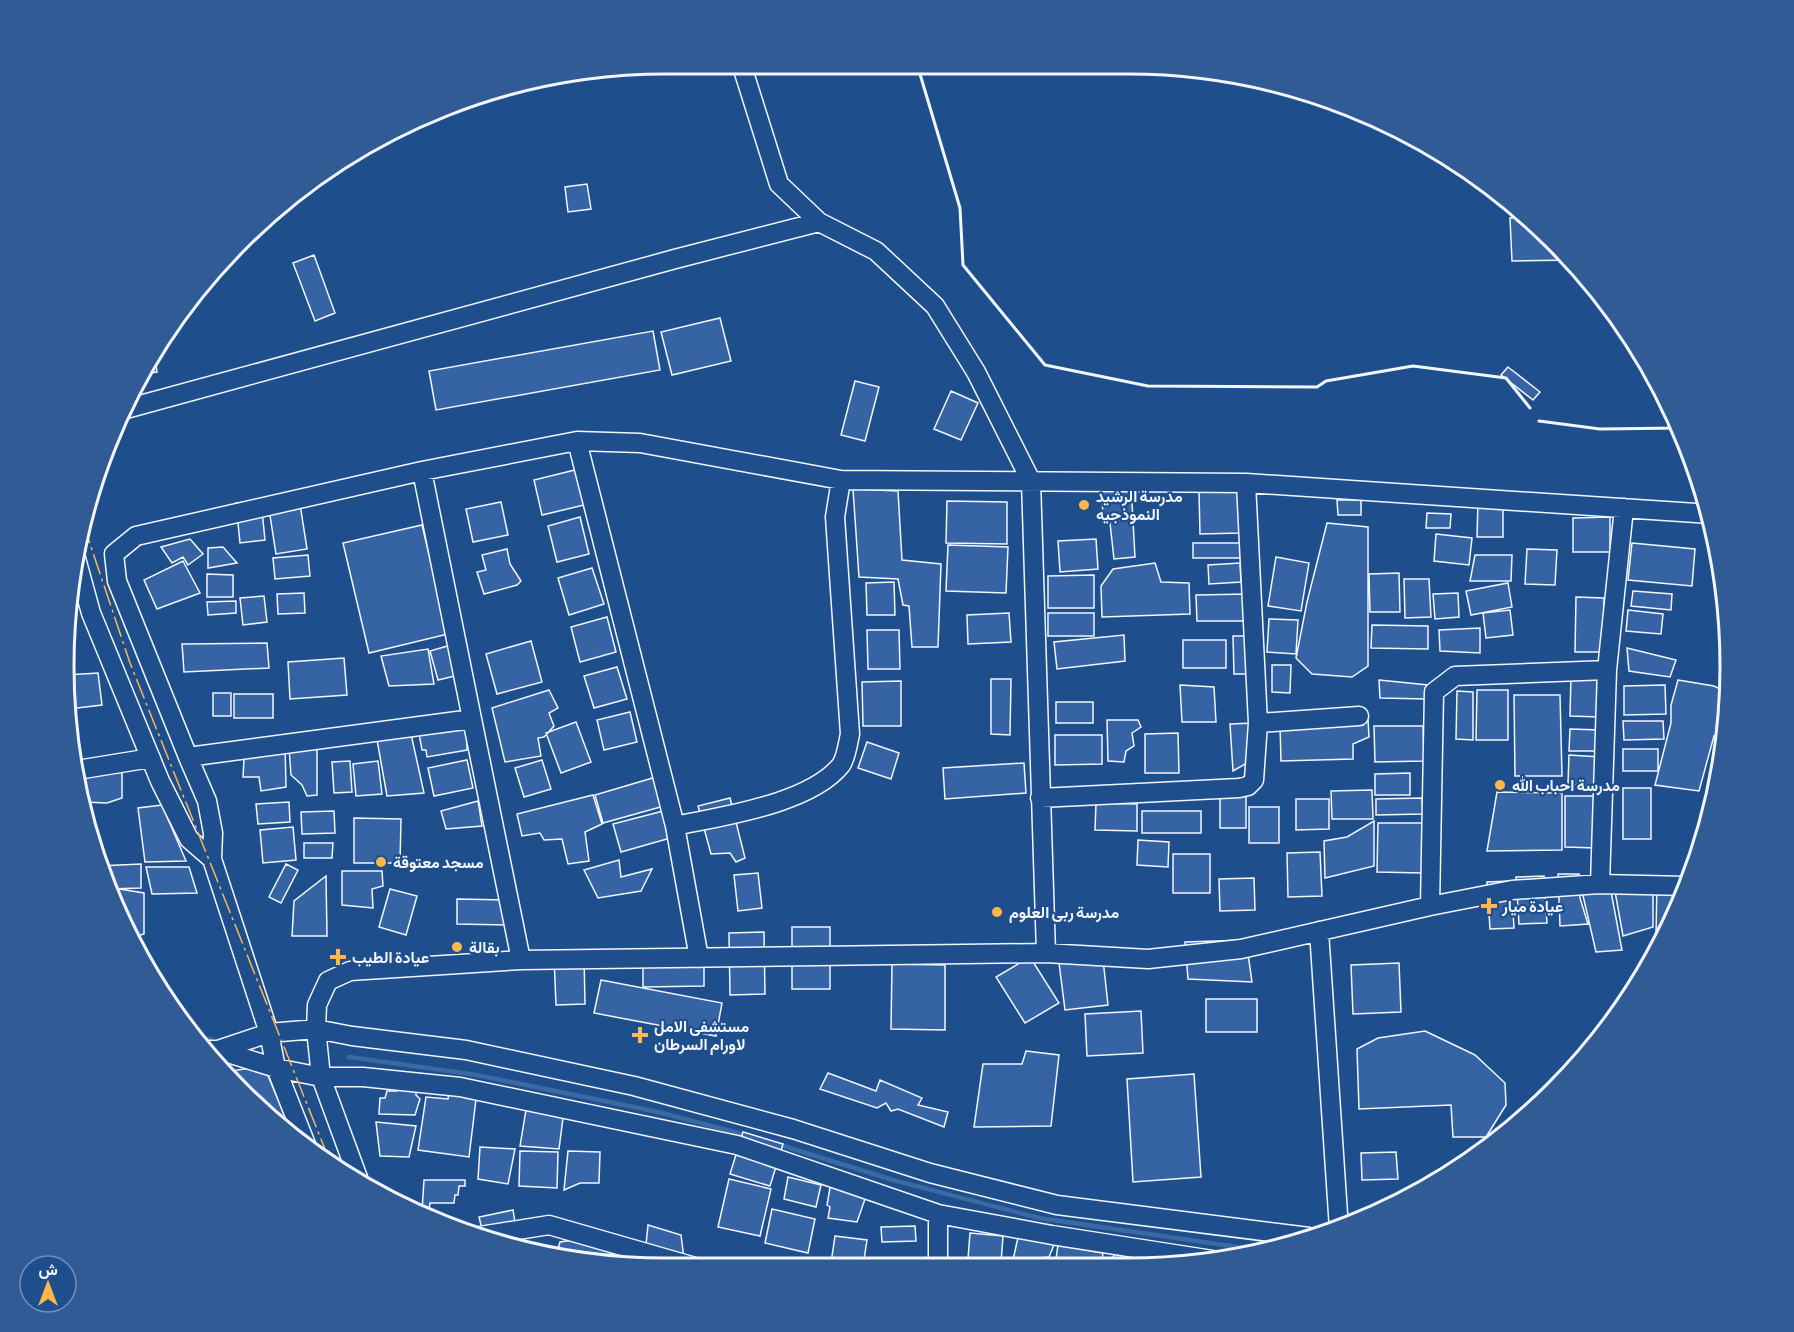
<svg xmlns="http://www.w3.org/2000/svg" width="1794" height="1332" font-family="'Asap Condensed',Vazirmatn,sans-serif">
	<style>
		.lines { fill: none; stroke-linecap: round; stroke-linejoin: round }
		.stream { stroke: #3b69a3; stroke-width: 4.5 }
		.building { fill: #3563a3; stroke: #f2f6ff; stroke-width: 1.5 }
		.minor-casing { stroke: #f2f6ff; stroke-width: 21 }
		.minor { stroke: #1f4e8c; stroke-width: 18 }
		.wall { stroke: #f2f6ff; stroke-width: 3 }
		.power { stroke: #ffb74d; stroke-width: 1.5; stroke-dasharray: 21 4.5 3 4.5; stroke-linecap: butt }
		.poi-dot { fill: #ffb74d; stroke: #1f4e8c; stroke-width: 2 }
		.labels { text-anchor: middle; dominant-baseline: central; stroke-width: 4.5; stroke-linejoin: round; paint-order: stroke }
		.poi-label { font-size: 16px; font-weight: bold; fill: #f2f6ff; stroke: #1f4e8c; text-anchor: start }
		.rim { fill: none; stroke: #f2f6ff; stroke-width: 3 }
	</style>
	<rect width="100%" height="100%" fill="#1f4e8c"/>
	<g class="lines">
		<path class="stream" d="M192,1038L211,1039
			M349,1057L477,1075L658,1112L746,1135
			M777,1144L893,1180L1039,1218L1258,1250"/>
	</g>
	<path class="building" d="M587,184L591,209L568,212L565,187Z
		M1527,217L1554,239L1572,260L1512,261L1510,218Z
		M314,255L335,313L315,321L293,263Z
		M720,318L731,361L672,375L661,332Z
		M653,331L660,370L436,410L429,371Z
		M155,355L157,372L142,374Z
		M1508,367L1540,392L1533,400L1501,375Z
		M855,381L879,387L865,441L841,435Z
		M951,391L978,403L961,440L934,429Z
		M575,470L584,505L542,515L534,480Z
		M1131,484L1135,557L1114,559L1109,514H1103L1101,486Z
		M853,489L898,491L902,560L941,564L938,647H912L909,606L903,605L898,579L859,577Z
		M1238,490L1240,533L1200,534L1199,492Z
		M1337,500H1361V515H1338Z
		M261,501L265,540L240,543L236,503Z
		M947,501L1007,502V544L946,543Z
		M1478,501L1503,502V537H1477Z
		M501,502L508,535L473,542L466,509Z
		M300,504L307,549L276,554L269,509Z
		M1427,513L1451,514L1450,528H1426Z
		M580,517L589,554L557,562L548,526Z
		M1610,517V552H1573V518Z
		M1327,523L1368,527V666L1352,677L1312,674L1296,658L1307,602Z
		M422,525L448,634L369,653L343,543Z
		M1436,534L1472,538L1469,565L1434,561Z
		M190,539L203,554L188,565L183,557L172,563L161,547Z
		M1096,539L1098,569L1060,572L1058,541Z
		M1193,543H1240V558H1193Z
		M1632,543L1695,549L1692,586L1628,580Z
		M948,545L1008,547L1006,593L946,591Z
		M223,547L237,563L208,568V548Z
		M507,549L510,564L521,581L517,585L484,594L477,572L486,570L482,555Z
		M1527,549L1557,550L1555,585L1525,584Z
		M308,555L310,576L275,579L273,558Z
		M1475,555H1512L1511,581H1470Z
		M1276,557L1309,563L1301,611L1268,606Z
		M183,561L200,593L157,609L144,580Z
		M1155,563L1161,582L1189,583L1190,614L1102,617L1101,586L1113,569Z
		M1240,563L1241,582L1209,584L1208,565Z
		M592,568L604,604L569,615L558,578Z
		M1399,573L1400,612H1370L1369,574Z
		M207,574L233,575V597H207Z
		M1094,575V608H1048V576Z
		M1404,579H1429L1431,617L1405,618Z
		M894,582L895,615H867L866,583Z
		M1508,583L1512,607L1471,615L1466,591Z
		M1633,591L1672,594L1671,610L1631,606Z
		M304,593L305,613L278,614L277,594Z
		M1458,593L1459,617L1435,619L1433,594Z
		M1247,594V621H1197L1196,595Z
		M264,596L267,622L243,625L240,598Z
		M1576,597L1604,598L1603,652H1575Z
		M236,601V613L208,615L207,602Z
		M1510,610L1513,635L1486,638L1483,613Z
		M1628,610L1663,614L1661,634L1626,631Z
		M1009,613L1011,642L968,644L967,615Z
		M1048,613H1094V636H1048Z
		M607,617L616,652L580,662L571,627Z
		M1269,619L1298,620L1296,654L1267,652Z
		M1372,625L1428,626V649L1371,648Z
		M1480,628V653L1440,651L1439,630Z
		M867,630H899L900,669H868Z
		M1124,635L1125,661L1057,669L1054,642Z
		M1233,636H1251L1252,674H1234Z
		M1183,640H1226V668H1183Z
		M531,641L542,682L497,694L486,654Z
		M267,643L269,668L184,672L182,644Z
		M451,645L459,675L438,680L430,651Z
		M1627,648L1676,660L1670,677L1629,671Z
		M428,649L434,684L389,686L381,656Z
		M344,658L347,695L290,699L288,662Z
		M1272,665H1291L1290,693L1272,692Z
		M617,667L627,699L594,708L584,676Z
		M98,673L102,705L69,709L66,675Z
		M1571,674H1601L1600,717L1570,716Z
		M991,679H1011L1010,735L991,734Z
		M1379,680L1428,685L1427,699L1380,698Z
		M1678,680L1714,686L1728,693L1726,739L1714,736L1699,791L1655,785L1671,723V705Z
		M901,681V726H863L862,682Z
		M1180,685L1214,687L1216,722H1182Z
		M1665,685L1666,714L1624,715V686Z
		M549,690L558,708L549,713L554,726L544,737L538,738L541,756L505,762L492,708Z
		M1477,690H1508V740H1476Z
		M1457,691L1473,692V740L1456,739Z
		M213,693H231V716H213Z
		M234,694H273V718H234Z
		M1514,695H1560L1562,776H1515Z
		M1056,702H1093V723H1056Z
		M630,712L637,742L604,750L597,720Z
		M1107,720H1138L1141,727L1132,733L1134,746L1126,751L1124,762L1108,761Z
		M1368,720L1369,737L1353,744V759L1281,761L1280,725Z
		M1623,721H1663L1664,739L1624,740Z
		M576,722L591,762L561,773L546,733Z
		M467,723V750L427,757L426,750H422L418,728Z
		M1254,723V759L1233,771L1230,724Z
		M1374,726H1423L1424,761L1375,762Z
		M1570,729L1600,730L1599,751H1569Z
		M1178,733L1179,773H1145V734Z
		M288,734H317V795L307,796L302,785L291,775Z
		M376,734H411L424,793L387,796Z
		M1055,735H1102V764L1055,765Z
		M867,742L899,753L891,779L858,768Z
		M285,743L286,787L261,791L259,777H243L244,759L233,760V748Z
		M1623,749H1658V771H1623Z
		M1569,755L1600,757L1598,786L1568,784Z
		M467,760L473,788L434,796L428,768Z
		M542,760L551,789L524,797L515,768Z
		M350,761L352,792L334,793L332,762Z
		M378,761L382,794L356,796L353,764Z
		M1024,763L1026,793L945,799L943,768Z
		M76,766L122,767V798L107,803L83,802Z
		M1410,773V795H1375V774Z
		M656,777L664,806L603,823L595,795Z
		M1623,788H1651V839H1623Z
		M1372,790L1373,819H1332L1331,791Z
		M1220,791H1246V828H1220Z
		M1497,792L1562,793V850L1487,851Z
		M593,795L602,824L585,832L589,861L568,864L562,839L544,840L540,833L522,836L517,814Z
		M1565,796H1596L1595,848L1565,847Z
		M730,798L745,858L736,862L730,853L711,854L698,806Z
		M1422,798L1423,814L1376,815V799Z
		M1296,799H1329V829L1296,830Z
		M478,801L482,826L446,829L441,811Z
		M289,802L290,822L258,824L256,804Z
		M1096,803L1137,804V831L1095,830Z
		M162,805L186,861L145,862L138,808Z
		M1249,807H1279V843H1249Z
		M667,810L674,837L621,852L613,824Z
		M334,811L335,833L302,834L301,812Z
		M1142,811H1201V833H1142Z
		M354,818L401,819L400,863H354Z
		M1374,821V866L1325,878L1324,841L1347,837Z
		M1378,823H1423L1422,873L1377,872Z
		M293,827L296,860L263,863L260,830Z
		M1138,840L1169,842L1168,867L1137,865Z
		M304,843H333L332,858H304Z
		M1320,852L1322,896L1288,897L1287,853Z
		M1173,854H1210V893H1173Z
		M619,860L621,877L652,869L641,891L598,898L584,870Z
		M141,864V888L108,889L98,866Z
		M286,864L298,870L281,903L269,897Z
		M146,867H189L197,893L152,894Z
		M342,871H382L383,886L372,889L373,908L342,905Z
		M758,873L762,908L738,911L734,875Z
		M1558,874H1579L1580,898L1588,924L1560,926Z
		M326,876L327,936H292L294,901Z
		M1544,876L1547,923L1519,924L1516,877Z
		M1254,878L1255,910L1220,911L1219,879Z
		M1690,879L1663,939L1656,936L1657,880Z
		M1653,880V927L1623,936L1614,886Z
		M1511,881L1514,928L1490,929L1487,882Z
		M1610,886L1622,950L1596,952L1581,887Z
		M107,887L144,893V934L130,938Z
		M390,889L417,896L406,935L379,927Z
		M457,899L508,900V925L457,924Z
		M792,927H830V989H792Z
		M764,932L765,994L730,995L729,933Z
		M1246,940L1252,982L1188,979L1185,942Z
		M1102,950L1108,1005L1065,1010L1058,955Z
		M584,956L585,1004L556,1005L554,957Z
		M1030,957L1059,1003L1025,1023L996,977Z
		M1399,963L1401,1012L1353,1014L1351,965Z
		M892,964L945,965V1030L891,1029Z
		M704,966V986L643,987V967Z
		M601,980L722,1003L716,1036L594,1013Z
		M1206,999H1257V1032H1206Z
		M1141,1011L1143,1053L1087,1056L1085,1014Z
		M1425,1031L1475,1055L1505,1083L1506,1105L1486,1137H1453L1451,1105L1359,1109L1357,1049L1378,1038Z
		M1026,1051L1059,1055L1051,1126L974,1127L983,1064H1022Z
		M264,1066L294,1138L269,1120L224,1072Z
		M828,1073L876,1091L880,1080L922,1098L918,1105L948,1112L944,1127L898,1109L891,1111L886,1103L877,1108L820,1089Z
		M1194,1074L1201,1177L1133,1182L1127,1079Z
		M398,1082L416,1085V1095L420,1099L415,1115L379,1114L380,1098H385L387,1091H397Z
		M450,1086L477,1091L469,1157L418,1150L426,1097L448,1099Z
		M527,1104L564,1110L559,1149L520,1146Z
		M376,1122L416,1126L409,1157L380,1156Z
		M743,1132L783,1144L770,1186L730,1174Z
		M480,1147L515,1149L508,1184L478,1179Z
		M520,1151L558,1152L557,1188L519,1186Z
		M568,1151L600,1152L599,1183H580L564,1190Z
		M1396,1152L1398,1179L1362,1180L1361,1153Z
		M788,1177L821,1185L816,1207L784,1199Z
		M729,1179L771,1189L760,1236L718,1227Z
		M424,1180H465V1186H459L458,1195H455L454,1203H430L429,1210L422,1211Z
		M831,1182L851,1189L865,1199L857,1222L828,1218L830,1207L827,1205Z
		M772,1209L815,1219L808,1253L765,1243Z
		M513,1210L519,1248L516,1249L510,1248L484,1238L479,1217Z
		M648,1225L681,1235L685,1267L644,1264Z
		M915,1226L916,1241L882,1242L881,1227Z
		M970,1233L1003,1236L1001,1263L968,1259Z
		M1019,1233L1056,1240L1049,1257L1041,1258L1038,1264L1013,1260Z
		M835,1236L867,1240L863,1266L831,1263Z
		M587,1238L612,1246L607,1264L556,1256L560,1242Z
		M1058,1245L1103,1253L1101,1265H1084L1056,1259Z
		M1114,1254L1152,1262V1264H1112Z
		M959,1260L996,1264V1265H959Z"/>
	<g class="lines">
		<g class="minor-casing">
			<path id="minor" d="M741,63L779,184L819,222
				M122,410L675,259L819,222L876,251L935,306L976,372L1031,481L1046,953
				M577,441L675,826L699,958
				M422,471L472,719
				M74,551L91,613L160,781L189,839L212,859
				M1258,723L1359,716
				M188,757L207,801L213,833L212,859L269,1033L276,1068L307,1147
				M77,770L151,758
				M1040,798L1239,788L1248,786L1254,780L1258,723L1246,483
				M675,826C722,816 810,804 841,765C846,758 848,743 850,734L835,517L841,480
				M1600,884L1607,670L1624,508
				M1430,906L1434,692L1455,676L1607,670
				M1319,931L1339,1229
				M521,960L472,719L188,757L117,581L114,554L136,536L422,471L577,441L640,443L841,480L1246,483L1711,514
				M204,1050H218L276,1068L321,1077H363L460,1087L737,1145L938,1214L1052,1235L1219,1261
				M218,1050L269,1033L316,1029L352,1036L466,1050L634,1086L793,1129L930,1173L1057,1205L1309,1237
				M361,1186L321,1077L316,1029L317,1005L328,981L350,971L521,960L1046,953L1148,959L1241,949L1430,906L1512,890L1600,884L1687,886
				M938,1214V1266
				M480,1236L549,1225L695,1267"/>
		</g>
		<use href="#minor" class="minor"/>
		<path class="wall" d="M917,64L960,208L963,265L1045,365L1148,386L1317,387L1326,381L1413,366L1506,378L1530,408
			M1539,421L1600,429L1680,428"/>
		<path class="power" d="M83,523L130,663L331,1164"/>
	</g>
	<g class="poi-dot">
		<circle cx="1084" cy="505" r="6"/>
		<circle cx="1500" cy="785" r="6"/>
		<circle cx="381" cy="862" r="6"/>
		<path d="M1486 897h6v6h6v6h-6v6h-6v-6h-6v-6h6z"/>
		<circle cx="997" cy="912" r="6"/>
		<circle cx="457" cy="947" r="6"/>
		<path d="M335 948h6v6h6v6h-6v6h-6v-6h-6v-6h6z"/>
		<path d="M637 1026h6v6h6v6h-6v6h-6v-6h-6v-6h6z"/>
	</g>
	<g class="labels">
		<g class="poi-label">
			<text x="1096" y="496">مدرسة الرشيد<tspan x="1096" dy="18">النموذجيه</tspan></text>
			<text x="1512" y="785">مدرسة احباب الله</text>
			<text x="393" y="862">مسجد معتوقة</text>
			<text x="1502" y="906">عيادة ميار</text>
			<text x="1009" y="912">مدرسة ربى العلوم</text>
			<text x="469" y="947">بقالة</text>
			<text x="352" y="957">عيادة الطيب</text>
			<text x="654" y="1026">مستشفى الامل<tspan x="654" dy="18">لاورام السرطان</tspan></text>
		</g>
	</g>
	<path d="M0 0H1794V1332H0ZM666 74H1128A592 592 0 0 1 1720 666V666A592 592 0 0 1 1128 1258H666A592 592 0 0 1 74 666V666A592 592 0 0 1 666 74Z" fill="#305b95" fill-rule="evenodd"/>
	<path class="rim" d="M666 74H1128A592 592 0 0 1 1720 666V666A592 592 0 0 1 1128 1258H666A592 592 0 0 1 74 666V666A592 592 0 0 1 666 74Z"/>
	<g transform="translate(48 1284)"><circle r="28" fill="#1f4e8c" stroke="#7391ba" stroke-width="1.5"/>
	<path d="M0-4.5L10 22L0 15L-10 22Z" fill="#ffb74d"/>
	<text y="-9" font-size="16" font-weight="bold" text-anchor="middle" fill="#f2f6ff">ش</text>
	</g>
</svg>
